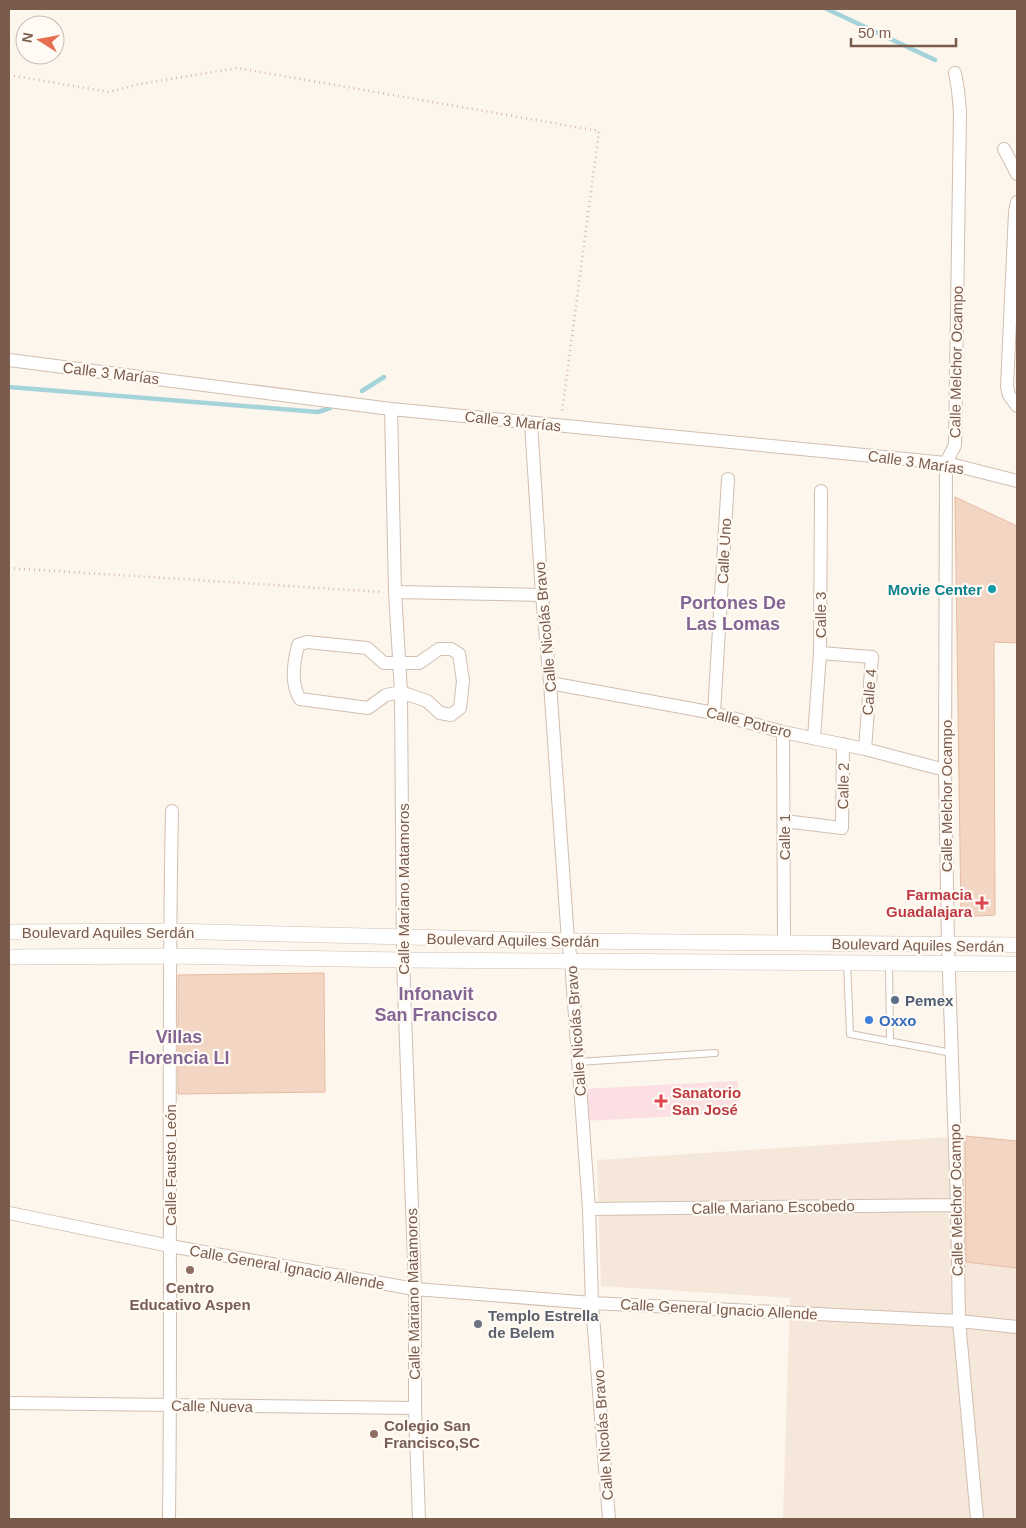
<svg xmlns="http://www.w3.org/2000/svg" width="1026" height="1528" font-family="Arial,sans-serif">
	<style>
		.residential { fill: #f5e8da }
		.medical { fill: #fbdfe3 }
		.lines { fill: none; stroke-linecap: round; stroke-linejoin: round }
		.stream { stroke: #a5d3da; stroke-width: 4.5 }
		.building { fill: #f3d5c3; stroke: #e6bba3 }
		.service-casing { stroke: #d1beb0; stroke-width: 8 }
		.minor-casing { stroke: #d1beb0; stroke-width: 14 }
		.tertiary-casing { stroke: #d1beb0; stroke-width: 16 }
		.path { stroke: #d9b8a5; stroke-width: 2.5; stroke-dasharray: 1 4; stroke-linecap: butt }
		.service { stroke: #fff; stroke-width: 6 }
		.minor { stroke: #fff; stroke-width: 12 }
		.tertiary { stroke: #fff; stroke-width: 15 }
		.culture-dot { fill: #0f9aa8; stroke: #fffaf3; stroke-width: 2 }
		.health-dot { fill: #e0444e; stroke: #fffaf3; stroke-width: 2 }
		.service-dot { fill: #5c6f8a; stroke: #fffaf3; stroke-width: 2 }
		.shop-dot { fill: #3f7fe0; stroke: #fffaf3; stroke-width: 2 }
		.education-dot { fill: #8d6e63; stroke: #fffaf3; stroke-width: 2 }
		.worship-dot { fill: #6b7280; stroke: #fffaf3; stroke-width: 2 }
		.labels { text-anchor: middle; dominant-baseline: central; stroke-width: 4.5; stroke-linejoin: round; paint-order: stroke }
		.street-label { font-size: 15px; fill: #7a5c4d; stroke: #fffaf3 }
		.culture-label { font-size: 15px; font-weight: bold; fill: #0d838f; stroke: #fffaf3; text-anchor: end }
		.health-label { font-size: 15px; font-weight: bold; fill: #be3a42; stroke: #fffaf3; text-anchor: end }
		.service-label { font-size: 15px; font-weight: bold; fill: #4e5e75; stroke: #fffaf3; text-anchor: start }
		.shop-label { font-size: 15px; font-weight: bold; fill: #366cbe; stroke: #fffaf3; text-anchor: start }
		.education-label { font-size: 15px; font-weight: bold; fill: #785e54; stroke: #fffaf3 }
		.worship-label { font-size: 15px; font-weight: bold; fill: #5b616d; stroke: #fffaf3; text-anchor: start }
		.quarter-label { font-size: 18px; font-weight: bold; fill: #846695; stroke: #fffaf3 }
	</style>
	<rect width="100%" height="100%" fill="#fdf6ec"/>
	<path class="residential" d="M965,1136L966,1262L1017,1268V1519H783L790,1298L601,1286L597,1160Z"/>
	<path class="medical" d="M738,1081L739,1113L584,1121L582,1089Z"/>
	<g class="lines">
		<path class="stream" d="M827,9L935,60
			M9,387L318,412L330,408
			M362,391L384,377"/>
	</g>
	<path class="building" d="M955,497L1017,526V643L994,642L995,915L961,917Z
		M324,973L325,1092L178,1094V975Z
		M965,1136L1017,1141V1268L966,1262Z"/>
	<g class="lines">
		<g class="service-casing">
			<path id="service" d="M847,963L850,1034L952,1053
				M889,963L890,1042
				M578,1062L715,1053"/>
		</g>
		<g class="minor-casing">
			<path id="minor" d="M955,73L958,90L960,112L955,445L946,463L945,770L948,945L957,1205L959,1321L977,1519
				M1004,149L1017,174
				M1017,202L1015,212L1007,387L1009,395L1017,406
				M9,360L391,409L946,463L1017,481
				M391,409L395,592L401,692L403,960L415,1289V1408L419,1519
				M531,423L542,595L550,683L568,941L571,961L589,1209L592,1303L609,1519
				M395,592L542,595
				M307,642L367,648L384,663H419L439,649H451L459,654L463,681L460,708L451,715L440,713L427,701L401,692L386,695L368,708L300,699C290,683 294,662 298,645Z
				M820,653L872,657L865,749
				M550,683L714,713L783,732L865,749L945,770
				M714,713L728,479
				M783,732L784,943
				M814,738L820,653L821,491
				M784,821L842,828L843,744
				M589,1209L957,1205
				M9,1213L170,1246L415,1289L592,1303L959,1321L1017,1327
				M9,1403L415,1408
				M169,1519C172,1283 167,1047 172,811"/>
		</g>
		<g class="tertiary-casing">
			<path id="tertiary" d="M9,932L169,931L568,941L1017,945
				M9,957L170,956L403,960L1017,964"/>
		</g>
		<path class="path" d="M9,75L109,92L140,84L237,68L599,131L562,412
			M9,568L382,592"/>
		<use href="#service" class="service"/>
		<use href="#minor" class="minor"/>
		<use href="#tertiary" class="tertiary"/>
	</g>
	<circle class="culture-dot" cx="992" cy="589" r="5"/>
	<g class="health-dot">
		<path d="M979.5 895.5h5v5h5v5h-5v5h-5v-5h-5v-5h5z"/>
		<path d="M658.5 1093.5h5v5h5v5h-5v5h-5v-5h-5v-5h5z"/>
	</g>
	<circle class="service-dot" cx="895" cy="1000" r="5"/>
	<circle class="shop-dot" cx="869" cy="1020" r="5"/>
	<g class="education-dot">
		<circle cx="190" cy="1270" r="5"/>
		<circle cx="374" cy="1434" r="5"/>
	</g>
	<circle class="worship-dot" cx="478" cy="1324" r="5"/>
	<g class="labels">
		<g class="street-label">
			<text transform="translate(956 362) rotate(-89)">Calle Melchor Ocampo</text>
			<text transform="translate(111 373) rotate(7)">Calle 3 Marías</text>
			<text transform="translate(513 421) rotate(6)">Calle 3 Marías</text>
			<text transform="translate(916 462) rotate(8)">Calle 3 Marías</text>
			<text transform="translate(724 551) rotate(-87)">Calle Uno</text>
			<text transform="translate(820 615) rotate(-90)">Calle 3</text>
			<text transform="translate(545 627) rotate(-95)">Calle Nicolás Bravo</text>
			<text transform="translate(869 692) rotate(-85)">Calle 4</text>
			<text transform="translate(749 722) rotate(14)">Calle Potrero</text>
			<text transform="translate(843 786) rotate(-89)">Calle 2</text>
			<text transform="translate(946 796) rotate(-90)">Calle Melchor Ocampo</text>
			<text transform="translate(784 837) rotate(-90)">Calle 1</text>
			<text transform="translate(403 889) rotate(-90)">Calle Mariano Matamoros</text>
			<text x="108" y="932">Boulevard Aquiles Serdán</text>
			<text transform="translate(513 940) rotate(1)">Boulevard Aquiles Serdán</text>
			<text transform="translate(918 945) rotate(1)">Boulevard Aquiles Serdán</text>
			<text transform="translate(576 1031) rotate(-94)">Calle Nicolás Bravo</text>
			<text transform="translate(170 1165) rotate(-90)">Calle Fausto León</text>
			<text transform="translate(956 1200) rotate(-91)">Calle Melchor Ocampo</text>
			<text transform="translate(773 1207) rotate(-1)">Calle Mariano Escobedo</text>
			<text transform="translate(287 1267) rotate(10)">Calle General Ignacio Allende</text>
			<text transform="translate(413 1294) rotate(-91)">Calle Mariano Matamoros</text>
			<text transform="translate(719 1309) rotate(3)">Calle General Ignacio Allende</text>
			<text transform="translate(212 1406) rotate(1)">Calle Nueva</text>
			<text transform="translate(603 1435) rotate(-94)">Calle Nicolás Bravo</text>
		</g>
		<g class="culture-label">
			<text x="982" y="589">Movie Center</text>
		</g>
		<g class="health-label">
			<text x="972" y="894">Farmacia<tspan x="972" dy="17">Guadalajara</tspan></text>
			<text x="672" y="1092" text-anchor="start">Sanatorio<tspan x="672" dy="17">San José</tspan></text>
		</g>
		<g class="service-label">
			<text x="905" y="1000">Pemex</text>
		</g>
		<g class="shop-label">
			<text x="879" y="1020">Oxxo</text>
		</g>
		<g class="education-label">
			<text x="190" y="1287">Centro<tspan x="190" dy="17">Educativo Aspen</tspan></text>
			<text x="384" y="1425" text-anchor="start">Colegio San<tspan x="384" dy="17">Francisco,SC</tspan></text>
		</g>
		<g class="worship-label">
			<text x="488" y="1315">Templo Estrella<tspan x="488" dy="17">de Belem</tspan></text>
		</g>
		<g class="quarter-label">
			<text x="733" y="603">Portones De<tspan x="733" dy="21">Las Lomas</tspan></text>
			<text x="436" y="994">Infonavit<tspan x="436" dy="21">San Francisco</tspan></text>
			<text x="179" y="1037">Villas<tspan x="179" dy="21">Florencia Ll</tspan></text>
		</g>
	</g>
	<rect width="1026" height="1528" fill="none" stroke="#7a5c4d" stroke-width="20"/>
	<g transform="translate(40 40) rotate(281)"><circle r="24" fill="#fffaf3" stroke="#cabbb1"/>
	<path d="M0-4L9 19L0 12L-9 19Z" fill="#e76f51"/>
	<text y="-8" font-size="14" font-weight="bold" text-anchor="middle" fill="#7a5c4d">N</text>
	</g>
	<path d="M851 38v8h105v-8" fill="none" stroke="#7a5c4d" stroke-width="2.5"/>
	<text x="858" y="38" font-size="15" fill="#7a5c4d" stroke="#fffaf3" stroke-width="4" paint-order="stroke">50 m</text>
</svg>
